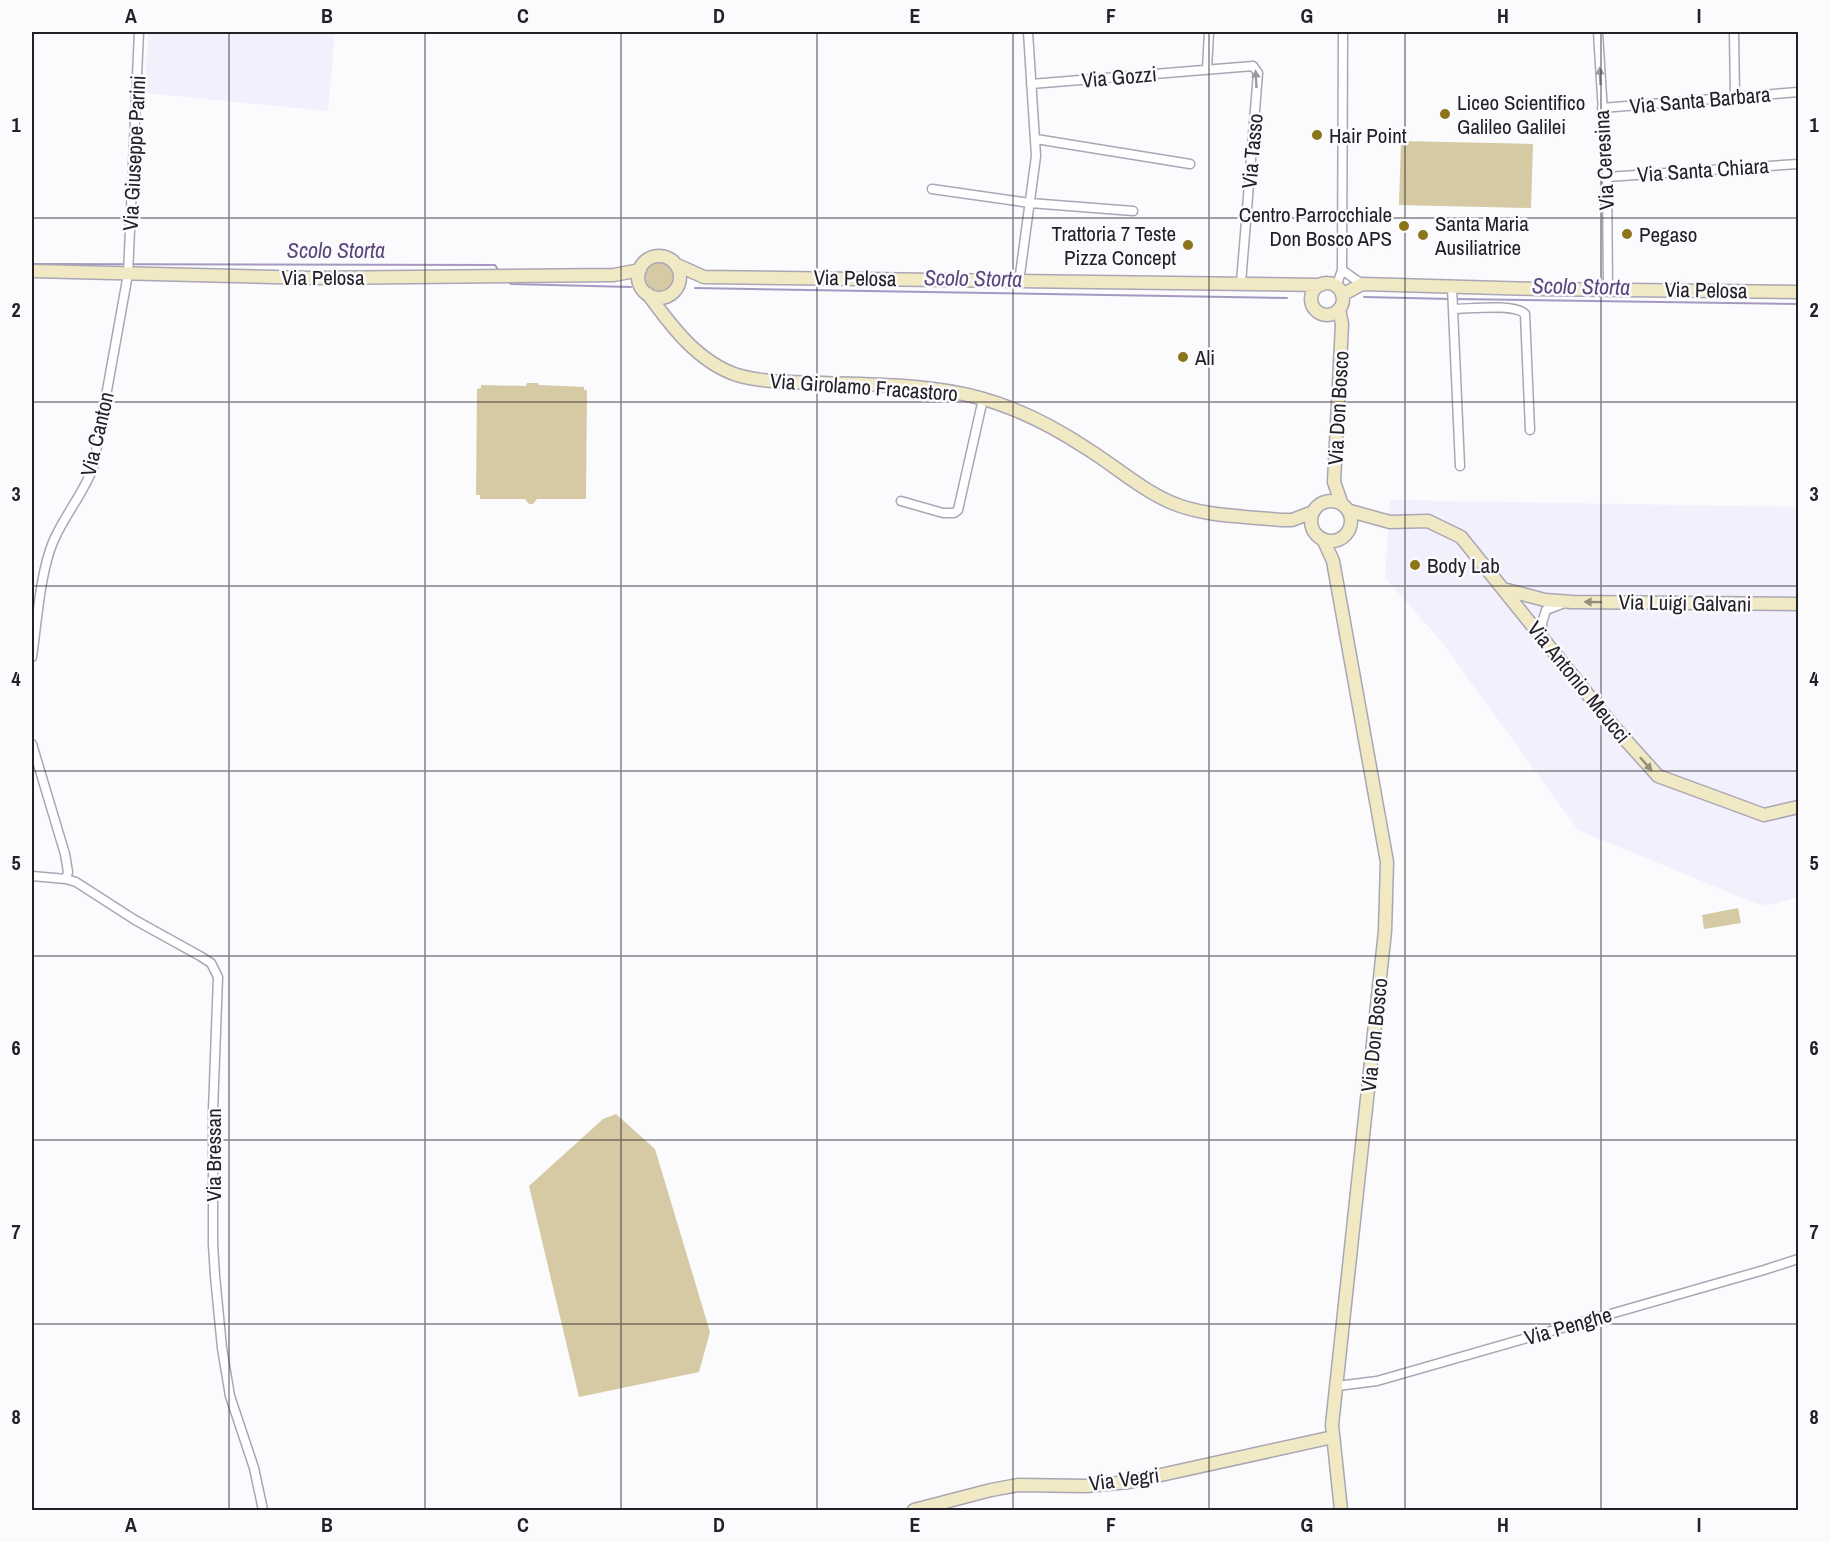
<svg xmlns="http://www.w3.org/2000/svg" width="1830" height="1542" font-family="'Archivo Narrow',sans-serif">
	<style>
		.built { fill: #f3f0fd }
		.green { fill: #d5caa4 }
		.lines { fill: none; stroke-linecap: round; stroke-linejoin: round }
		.stream { stroke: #a599c2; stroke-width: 2 }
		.street-casing { stroke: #aaa7b5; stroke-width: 11 }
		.secondary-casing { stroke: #aaa7b5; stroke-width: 15 }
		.street { stroke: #fff; stroke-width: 8 }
		.secondary { stroke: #f1e8c4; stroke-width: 12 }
		.oneway { fill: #9c9b9d }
		.oneway2 { fill: #948e7d }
		.grid { fill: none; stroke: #232126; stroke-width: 1.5; stroke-opacity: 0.55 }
		.poi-dot { fill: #8c7519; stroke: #fbfafd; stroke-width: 2 }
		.labels { text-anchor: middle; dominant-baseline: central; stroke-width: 5; stroke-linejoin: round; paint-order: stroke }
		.street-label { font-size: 21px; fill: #232126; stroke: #fbfafd }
		.poi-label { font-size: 21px; fill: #232126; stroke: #fbfafd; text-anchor: start }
		.water-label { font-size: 22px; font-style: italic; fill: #59467d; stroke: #fbfafd }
		.neatline { fill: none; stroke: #232126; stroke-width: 2 }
		.grid-label { font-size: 20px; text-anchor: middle; font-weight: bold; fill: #232126 }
	</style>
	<rect width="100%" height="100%" fill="#fbfafd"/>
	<path class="built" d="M148,32H335L328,111L145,93Z
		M1390,500L1798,507V897L1777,903L1764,905L1755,903L1578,830L1441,641L1385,578Z"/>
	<path class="green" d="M1401,141L1533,144L1531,208L1399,205Z
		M645 277a14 14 0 1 1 28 0a14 14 0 1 1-28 0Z
		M527,383H538L539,385L584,387V390H587L586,499H537L533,504H529L525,499H480V495H476L477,389L481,388V385L526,386Z
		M1738,908L1741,923L1704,929L1702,915Z
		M616,1114L655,1149L710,1332L699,1372L579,1397L529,1186L603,1119Z"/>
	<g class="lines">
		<path class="stream" d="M32,264L495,265L499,271
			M507,280L511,284L631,287
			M695,288L1287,298
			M1364,297L1451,299
			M1456,299L1798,304"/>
		<g class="street-casing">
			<path id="street" d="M1598,32L1607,177L1608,289
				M1734,32L1735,98
				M1207,69L1209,32
				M1031,84L1253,66L1258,73L1241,283
				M1602,108L1798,92
				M1036,139L1190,164
				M1607,177L1798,164
				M932,189L1030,203L1133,211
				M1342,270L1362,284
				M1019,282L1036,156L1028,32
				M1336,287L1342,270L1343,32
				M1452,287L1460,466
				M1453,309C1469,309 1515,303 1525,314L1530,430
				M901,501L943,513H954L958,510L983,399
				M1543,639L1542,623L1546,610L1562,604
				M32,657C37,623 40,573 53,542C64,516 83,494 93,468L128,274L139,32
				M32,744L65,854L68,872L66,879
				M32,876L66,879L76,882L135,920L200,956L211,963L218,977L213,1111V1244L215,1276L222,1348L230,1396L254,1468L263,1510
				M1337,1386L1377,1381L1764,1270L1798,1259"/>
		</g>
		<g class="secondary-casing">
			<path id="secondary" d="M638 277a21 21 0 1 1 42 0a21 21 0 1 1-42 0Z
				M677,265L704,277L1321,285
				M32,271L313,278L614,275L640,270
				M1311 299a16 16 0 1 1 32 0a16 16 0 1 1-32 0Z
				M648,294C671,326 698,362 737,375C764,383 794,382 823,383C875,385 929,384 980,398C1017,408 1054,427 1086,448C1115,466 1139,488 1170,502C1204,517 1245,516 1281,520H1292L1313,512
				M1342,295L1362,284L1539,289L1798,292
				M1339,309L1342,324L1334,482L1341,502
				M1311 521a20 20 0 1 1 40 0a20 20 0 1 1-40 0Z
				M1350,511L1390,522L1428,521L1461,537L1614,727L1658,776L1764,815L1798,807
				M1323,539L1333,561L1387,862L1385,931L1332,1425L1341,1510
				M1503,589L1545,600L1572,602L1798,604
				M914,1510L991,1490L1018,1485L1086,1486L1129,1482L1333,1437"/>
		</g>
		<use href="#street" class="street"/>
		<use href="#secondary" class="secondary"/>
	</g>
	<defs><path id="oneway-solid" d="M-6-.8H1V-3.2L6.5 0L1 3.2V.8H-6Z" transform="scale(1.5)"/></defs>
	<g class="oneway">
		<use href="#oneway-solid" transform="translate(1600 76) rotate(-93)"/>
		<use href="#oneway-solid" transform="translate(1256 79) rotate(-93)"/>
	</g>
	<g class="oneway2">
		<use href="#oneway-solid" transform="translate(1593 602) rotate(-179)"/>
		<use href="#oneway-solid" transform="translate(1646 764) rotate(48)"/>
	</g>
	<path class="grid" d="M229,32V1510M425,32V1510M621,32V1510M817,32V1510M1013,32V1510M1209,32V1510M1405,32V1510M1601,32V1510M32,218H1798M32,402H1798M32,586H1798M32,771H1798M32,956H1798M32,1140H1798M32,1324H1798"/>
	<g class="poi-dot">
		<circle cx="1445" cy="114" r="6"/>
		<circle cx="1317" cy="135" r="6"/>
		<circle cx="1404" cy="226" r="6"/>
		<circle cx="1627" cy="234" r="6"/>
		<circle cx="1423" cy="235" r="6"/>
		<circle cx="1188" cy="245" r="6"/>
		<circle cx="1183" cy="357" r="6"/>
		<circle cx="1415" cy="565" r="6"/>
	</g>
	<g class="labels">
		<g class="street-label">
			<text transform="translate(1119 77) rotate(-5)">Via Gozzi</text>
			<text transform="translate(1700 100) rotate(-5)">Via Santa Barbara</text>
			<text transform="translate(1252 151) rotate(-85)">Via Tasso</text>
			<text transform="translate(134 153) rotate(-87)">Via Giuseppe Parini</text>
			<text transform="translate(1604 160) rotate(-93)">Via Ceresina</text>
			<text transform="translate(1703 170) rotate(-4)">Via Santa Chiara</text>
			<text x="323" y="277">Via Pelosa</text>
			<text transform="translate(855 278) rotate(1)">Via Pelosa</text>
			<text transform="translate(1706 290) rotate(1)">Via Pelosa</text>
			<text transform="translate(864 387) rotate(4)">Via Girolamo Fracastoro</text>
			<text transform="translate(1338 408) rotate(-87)">Via Don Bosco</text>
			<text transform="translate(97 434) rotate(-77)">Via Canton</text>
			<text transform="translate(1685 603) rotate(1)">Via Luigi Galvani</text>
			<text transform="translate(1579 682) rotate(51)">Via Antonio Meucci</text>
			<text transform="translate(1374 1035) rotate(-84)">Via Don Bosco</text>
			<text transform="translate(213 1155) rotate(-90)">Via Bressan</text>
			<text transform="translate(1568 1326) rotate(-16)">Via Penghe</text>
			<text transform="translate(1124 1479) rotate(-7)">Via Vegri</text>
		</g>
		<g class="poi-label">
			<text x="1457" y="102">Liceo Scientifico<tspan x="1457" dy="24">Galileo Galilei</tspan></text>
			<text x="1329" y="135">Hair Point</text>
			<text x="1392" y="214" text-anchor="end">Centro Parrocchiale<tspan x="1392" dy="24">Don Bosco APS</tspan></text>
			<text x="1435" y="223">Santa Maria<tspan x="1435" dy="24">Ausiliatrice</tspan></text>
			<text x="1176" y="233" text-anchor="end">Trattoria 7 Teste<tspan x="1176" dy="24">Pizza Concept</tspan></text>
			<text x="1639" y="234">Pegaso</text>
			<text x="1195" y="357">Ali</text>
			<text x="1427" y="565">Body Lab</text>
		</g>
		<g class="water-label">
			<text x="336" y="250">Scolo Storta</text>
			<text transform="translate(973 278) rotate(1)">Scolo Storta</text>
			<text transform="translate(1581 286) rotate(1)">Scolo Storta</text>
		</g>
	</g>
	<rect width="1830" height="1542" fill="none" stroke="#fbfafd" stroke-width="66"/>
	<rect x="33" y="33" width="1764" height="1476" class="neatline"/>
	<g class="grid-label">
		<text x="131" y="23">A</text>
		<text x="327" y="23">B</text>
		<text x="523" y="23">C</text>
		<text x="719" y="23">D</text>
		<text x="915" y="23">E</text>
		<text x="1111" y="23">F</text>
		<text x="1307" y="23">G</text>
		<text x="1503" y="23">H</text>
		<text x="1699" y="23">I</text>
		<text x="16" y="132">1</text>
		<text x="1814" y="132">1</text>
		<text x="16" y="317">2</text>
		<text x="1814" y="317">2</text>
		<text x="16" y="501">3</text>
		<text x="1814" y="501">3</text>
		<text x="16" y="686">4</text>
		<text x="1814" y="686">4</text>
		<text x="16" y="870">5</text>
		<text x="1814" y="870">5</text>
		<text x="16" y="1055">6</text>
		<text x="1814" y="1055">6</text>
		<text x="16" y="1239">7</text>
		<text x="1814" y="1239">7</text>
		<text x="16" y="1424">8</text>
		<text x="1814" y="1424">8</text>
		<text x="131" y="1532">A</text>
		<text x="327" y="1532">B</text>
		<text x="523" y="1532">C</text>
		<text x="719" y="1532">D</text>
		<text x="915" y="1532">E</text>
		<text x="1111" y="1532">F</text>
		<text x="1307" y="1532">G</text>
		<text x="1503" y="1532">H</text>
		<text x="1699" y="1532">I</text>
	</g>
</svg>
